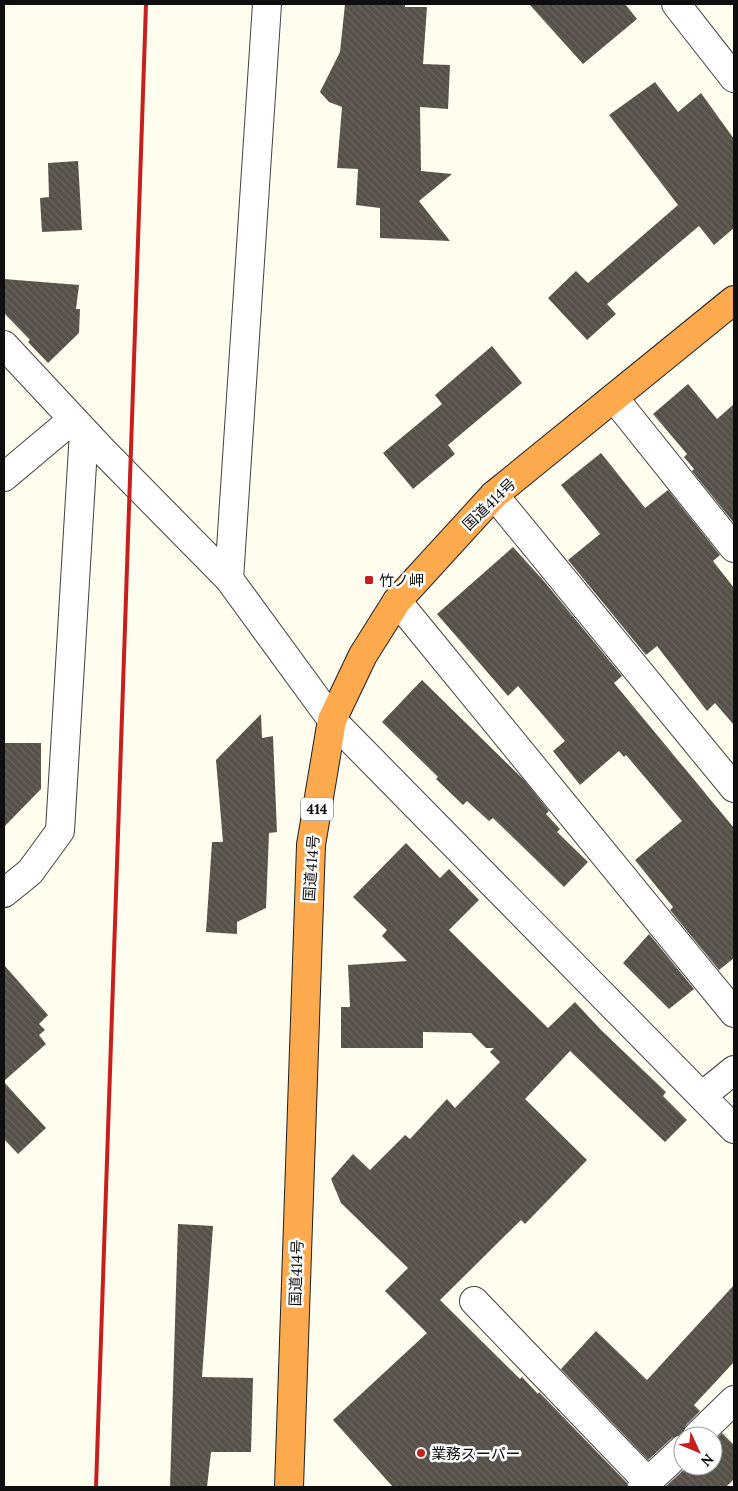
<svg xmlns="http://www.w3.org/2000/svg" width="738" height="1491" font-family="Lora,'Noto Sans JP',serif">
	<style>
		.building { fill: url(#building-back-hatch) }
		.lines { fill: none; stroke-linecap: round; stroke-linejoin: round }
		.minor-casing { stroke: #414141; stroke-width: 30 }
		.highway-casing { stroke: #1f1f1f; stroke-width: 30 }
		.minor { stroke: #fff; stroke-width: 28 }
		.highway { stroke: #fda94e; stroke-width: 28 }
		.rail { stroke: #c71f1d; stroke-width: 4 }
		.poi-dot { fill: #c71f1d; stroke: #fff; stroke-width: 2 }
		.labels { text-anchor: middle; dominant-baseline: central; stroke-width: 5; stroke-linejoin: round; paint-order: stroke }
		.shield { fill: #fff; stroke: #565656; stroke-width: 1 }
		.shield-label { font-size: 14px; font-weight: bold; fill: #0e0e0e }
		.street-label { font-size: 15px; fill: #0e0e0e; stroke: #fff }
		.poi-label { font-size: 15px; fill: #0e0e0e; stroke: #fff; text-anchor: start }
	</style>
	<defs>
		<pattern id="building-back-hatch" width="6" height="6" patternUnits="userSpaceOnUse" patternTransform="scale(1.25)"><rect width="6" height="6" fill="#575049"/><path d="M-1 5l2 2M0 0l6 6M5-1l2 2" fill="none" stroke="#6a655f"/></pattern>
	</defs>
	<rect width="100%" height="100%" fill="#fffdee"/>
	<path class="building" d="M345,4H405V7H427L423,64L450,65L448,109L420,107L421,171L452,174L419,201L450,241L380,238V208L356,205L358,169L337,168L342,107L329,102L320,92L340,52Z
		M529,4H625L637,19L583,64Z
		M655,82L678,112L701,93L734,139V228L714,245L699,226L607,304L616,314L587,340L548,298L576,271L588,283L678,205L609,115Z
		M78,161L82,230L42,232L40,198L49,197L48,163Z
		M4,279L79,285L76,309H80L79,333L48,363L28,342L30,340L4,313Z
		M492,346L522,383L448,445L455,454L413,489L383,453L442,404L435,395Z
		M688,384L717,419L734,404V523L692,471L694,469L684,457L687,454L653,414Z
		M601,453L645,508L668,490L720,555L713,561L734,588V725L715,703L707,711L657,646L646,655L568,560L600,534L561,485Z
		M513,547L543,580L622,676L614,683L734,828V958L719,970L670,910L673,907L635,860L682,821L626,755L624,757L619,751L580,785L553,751L565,741L518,686L508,696L437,614Z
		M422,680L524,780L549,811L546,814L560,829L557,832L588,862L564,887L493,818L489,821L467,801L463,805L436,779L438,777L382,722Z
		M261,714L262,738L273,736L277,832L269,833L266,908L237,922V934L206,932L212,842H223L216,760Z
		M4,743H41V789L4,827Z
		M406,843L440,878L449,869L479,900L449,930L548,1028L575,1002L601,1030L666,1092L663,1096L687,1120L665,1142L570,1051L525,1099L587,1160L525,1224L521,1220L440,1300L520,1379L522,1377L538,1394L539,1392L627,1483V1487H393L333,1420L427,1333L385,1291L408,1268L341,1203L331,1179L353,1154L370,1170L405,1135L410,1139L447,1099L455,1108L500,1062L490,1052L494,1048H486L471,1033L423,1032V1048H341V1007H350L348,965L407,961L382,936L387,930L353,897Z
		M649,934L694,989L669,1009L623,963Z
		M4,965L48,1015L39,1024L45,1030L39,1035L46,1044L4,1081Z
		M4,1082L46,1128L18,1154L4,1139Z
		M178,1224L213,1226L202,1377L253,1378L251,1452H211L207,1487H170Z
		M734,1285V1362L694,1405L700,1411L686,1425L682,1434L672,1438L648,1460L561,1369L596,1331L647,1380Z
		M722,1433L734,1445V1479L726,1487H665L688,1466H713V1442Z"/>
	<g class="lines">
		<g class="minor-casing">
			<path id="minor" d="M676,4L734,78
				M4,345L103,451L229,579L332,720L734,1129
				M614,398L734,548
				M4,477L73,419
				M494,495L734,788
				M229,579L267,4
				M397,601L734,1013
				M4,893L30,872L60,831L84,431
				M702,1096L734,1070
				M474,1301L648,1482
				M697,1436L734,1400
				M642,1487L683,1449"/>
		</g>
		<g class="highway-casing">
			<path id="highway" d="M289,1487L311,845L332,720L363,655L397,601L494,495L734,300"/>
		</g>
		<use href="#minor" class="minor"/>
		<use href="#highway" class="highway"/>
		<path class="rail" d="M96,1487L146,4"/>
	</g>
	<g class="poi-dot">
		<rect x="364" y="575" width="10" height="10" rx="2.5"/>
		<circle cx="421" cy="1453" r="5"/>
	</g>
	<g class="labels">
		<rect class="shield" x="301" y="797.5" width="32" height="23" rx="4"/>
		<g class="shield-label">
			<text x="317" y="809">414</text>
		</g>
		<g class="street-label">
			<text transform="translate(489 504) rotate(-44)">国道414号</text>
			<text transform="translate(311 868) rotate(-86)">国道414号</text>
			<text transform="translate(296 1273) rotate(-88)">国道414号</text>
		</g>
		<g class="poi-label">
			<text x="379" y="580">竹ノ岬</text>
			<text x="431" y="1453">業務スーパー</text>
		</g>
	</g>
	<rect width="738" height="1491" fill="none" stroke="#0e0e0e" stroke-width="10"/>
	<g transform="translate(698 1451) rotate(134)"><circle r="24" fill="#ffffff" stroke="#9f9f9f"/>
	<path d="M0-4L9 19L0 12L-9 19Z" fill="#c71f1d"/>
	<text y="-8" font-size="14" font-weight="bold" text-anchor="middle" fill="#0e0e0e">N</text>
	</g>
</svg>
